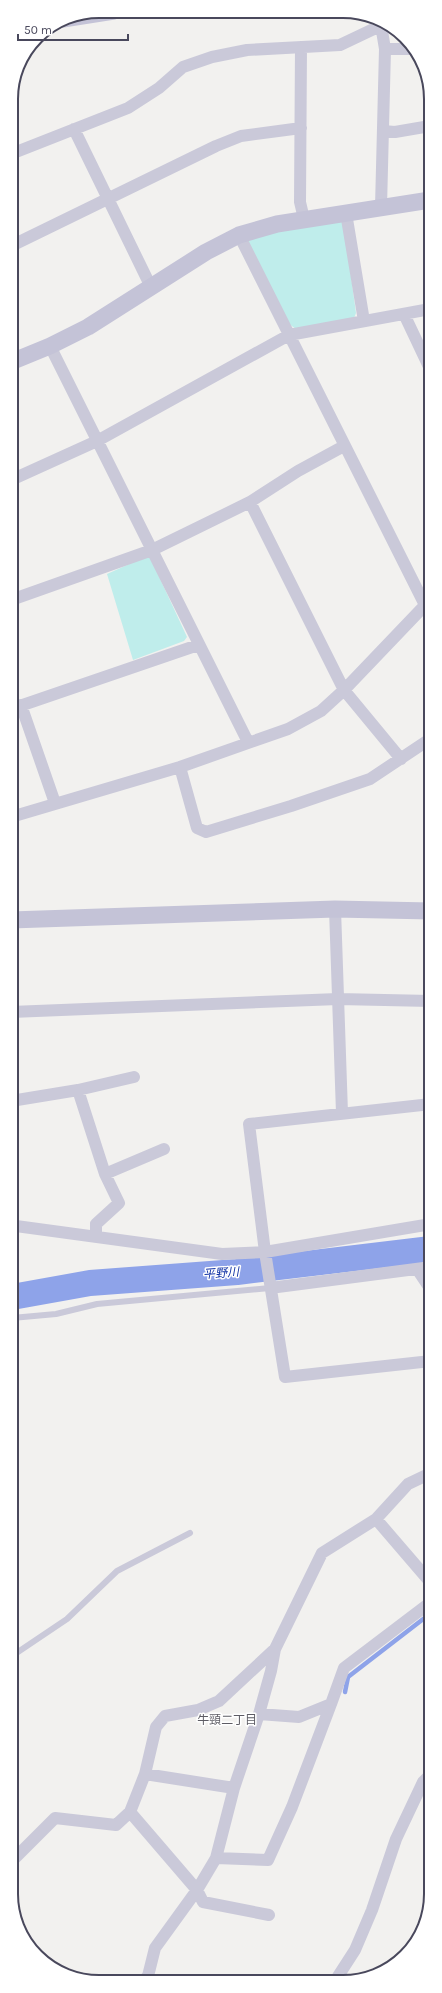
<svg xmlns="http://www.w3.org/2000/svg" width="442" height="1993" font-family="Karla,'Noto Sans JP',sans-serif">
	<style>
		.green { fill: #bfedeb }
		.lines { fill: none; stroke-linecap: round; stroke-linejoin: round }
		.stream { stroke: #8ea3e9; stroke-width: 4.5 }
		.river { stroke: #8ea3e9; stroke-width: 26 }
		.lane { stroke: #cac9d9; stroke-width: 6 }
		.street { stroke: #cac9d9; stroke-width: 12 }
		.secondary { stroke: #c4c3d7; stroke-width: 17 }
		.labels { text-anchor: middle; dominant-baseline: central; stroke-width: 3; stroke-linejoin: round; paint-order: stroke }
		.water-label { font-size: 12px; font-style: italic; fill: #1233a5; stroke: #fff }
		.neighbourhood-label { font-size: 12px; fill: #5d5c64; stroke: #fff }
		.rim { fill: none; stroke: #49485c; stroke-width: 2 }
	</style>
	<rect width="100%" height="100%" fill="#f2f1ef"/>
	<path class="green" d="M342,221L344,225L356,313L354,318L296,329L289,324L248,242L252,238L281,231Z
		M145,557H150L187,637L184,641L133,660L107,574Z"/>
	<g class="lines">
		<path class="stream" d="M345,1692L348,1677L431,1613"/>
		<path class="river" d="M12,1297L90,1283L237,1272L431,1249"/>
		<path class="lane" d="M12,1318L56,1314L97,1304L270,1288
			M12,1656L67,1619L117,1571L190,1533"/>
		<path class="street" d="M381,25L385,49L381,207
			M301,47L300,202L304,219
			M385,49H413
			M74,129L151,287
			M383,131L395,132L430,126
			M11,154L128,108L159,88L183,67L212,57L247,50L340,45L380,26
			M346,213L364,321
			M239,235L425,605
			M11,246L216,146L241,136L301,128
			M404,314L430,369
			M50,346L248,742
			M11,480L97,441L289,335L430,309
			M250,502L344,690L401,759
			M11,600L152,550L250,502L298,471L344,446
			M21,705L55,803
			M11,709L198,645
			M180,767L197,828L206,832L291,806L370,779L430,739
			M11,817L180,767L288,729L321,711L344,690L430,600
			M335,909L342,1113
			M11,1012L338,999L431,1001
			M78,1090L105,1174L119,1203L96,1224V1237
			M11,1101L78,1090L134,1077
			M431,1104L249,1124L265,1252L285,1377L431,1361
			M105,1174L164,1149
			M12,1227L16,1226L222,1254L265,1252L431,1224
			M417,1269L431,1290
			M270,1288L431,1267
			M376,1519L431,1583
			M259,1714L299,1717L331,1704L344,1668L431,1602
			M145,1774L156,1727L165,1716L198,1710L219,1701L275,1649
			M130,1812L197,1890L203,1902L269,1915
			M216,1858L268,1860L292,1807L331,1704
			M12,1861L55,1818L116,1825L130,1812L145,1774L234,1788L259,1714L271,1671L275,1649L322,1553L376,1519L408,1484L431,1473
			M144,1980L148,1976L155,1948L197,1890L216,1858L234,1788
			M335,1981L355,1950L372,1910L396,1839L423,1782L431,1774"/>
		<path class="secondary" d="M63,19L114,11
			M11,362L50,346L88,327L206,252L239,235L277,224L430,200
			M11,920L335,909L431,911"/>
	</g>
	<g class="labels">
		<g class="water-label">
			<text transform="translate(221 1273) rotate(-4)">平野川</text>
		</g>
		<g class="neighbourhood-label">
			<text x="227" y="1720">牛頸二丁目</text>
		</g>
	</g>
	<path d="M0 0H442V1993H0ZM99 18H343A81 81 0 0 1 424 99V1894A81 81 0 0 1 343 1975H99A81 81 0 0 1 18 1894V99A81 81 0 0 1 99 18Z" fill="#fff" fill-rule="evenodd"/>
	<path class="rim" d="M99 18H343A81 81 0 0 1 424 99V1894A81 81 0 0 1 343 1975H99A81 81 0 0 1 18 1894V99A81 81 0 0 1 99 18Z"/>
	<path d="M18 34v6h110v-6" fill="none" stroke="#49485c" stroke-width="2"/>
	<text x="24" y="34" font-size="12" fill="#49485c" stroke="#ffffff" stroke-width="3" paint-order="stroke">50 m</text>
</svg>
